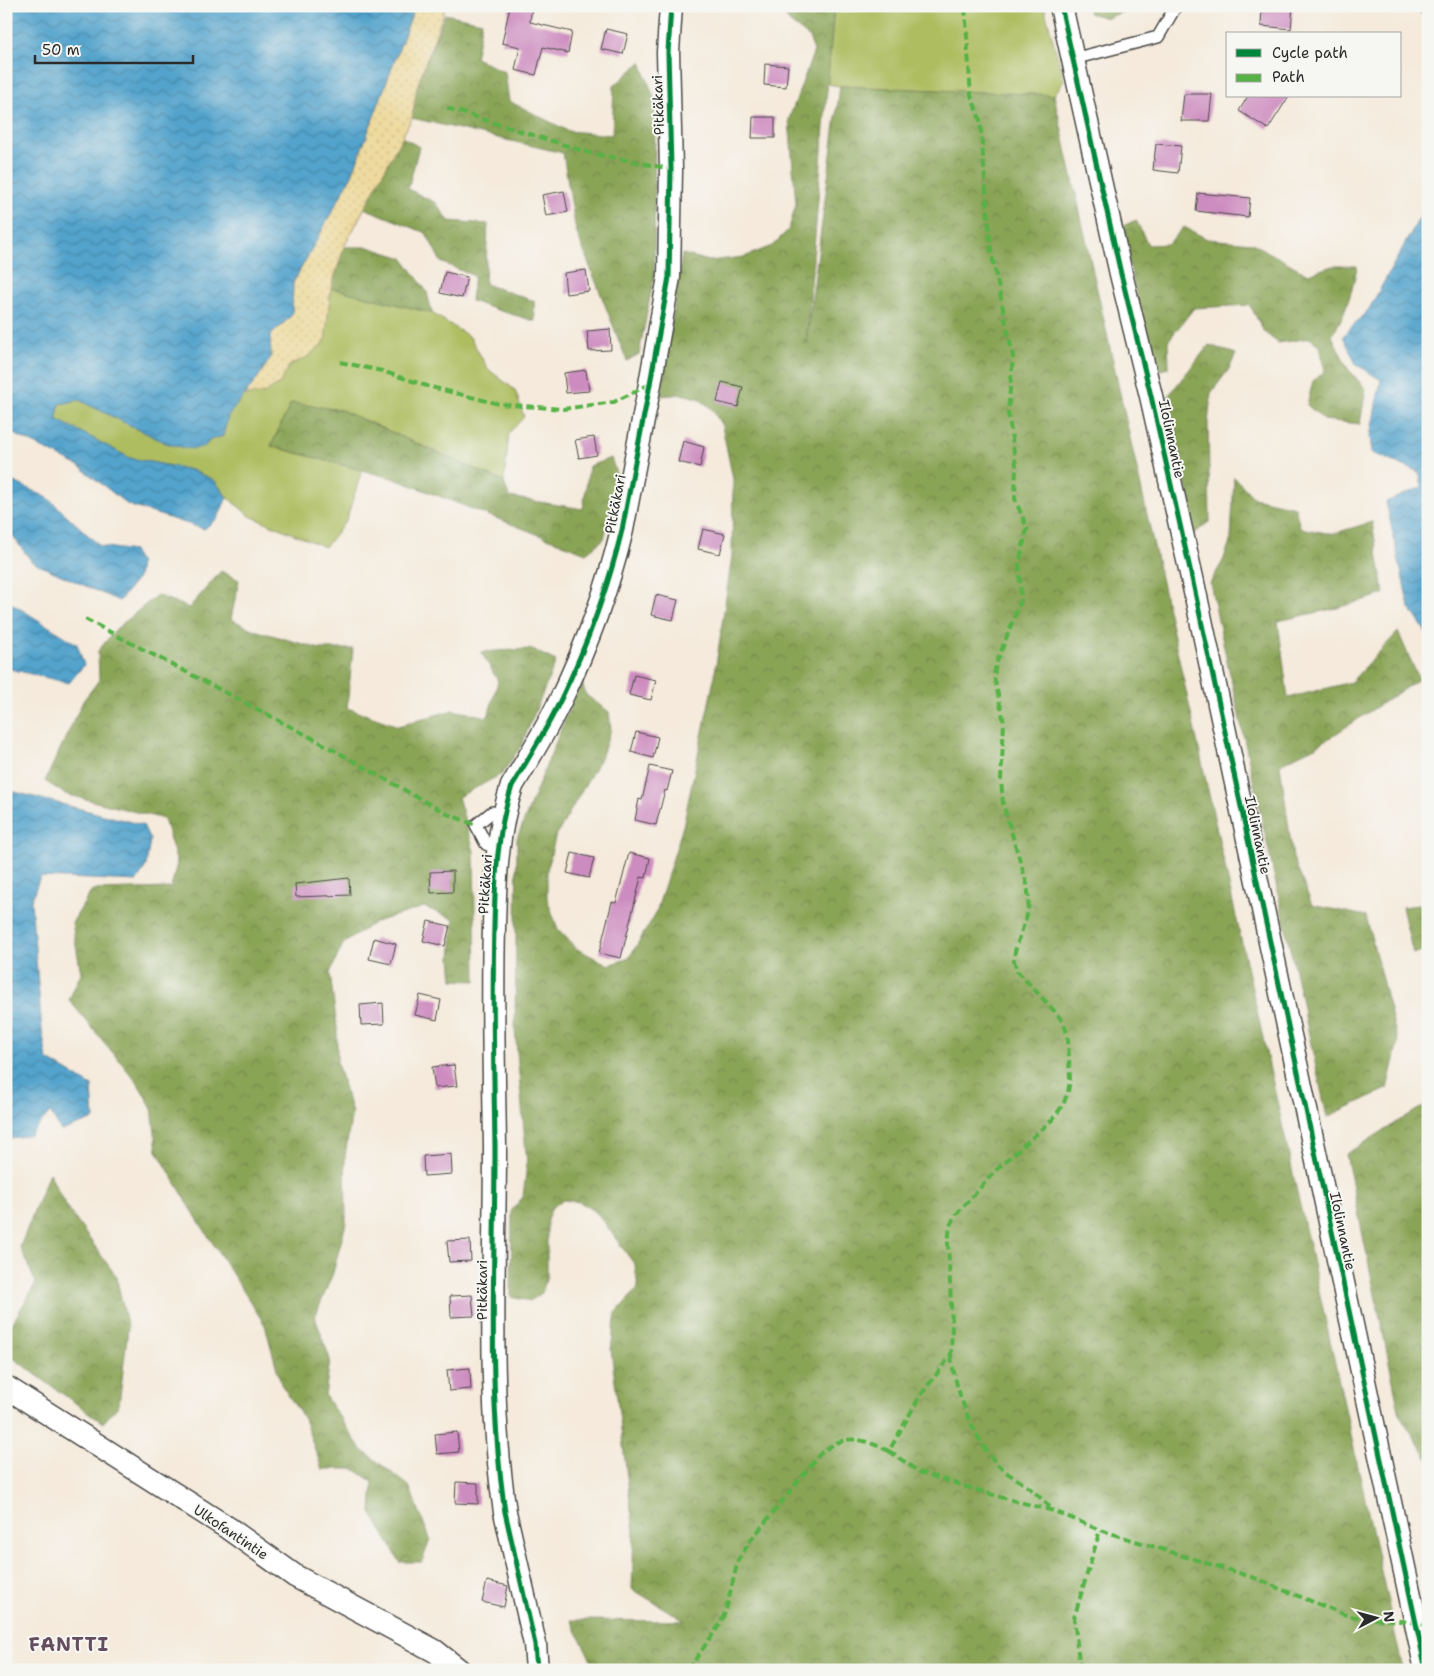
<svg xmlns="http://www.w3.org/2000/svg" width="1434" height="1676" font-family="'Shantell Sans',sans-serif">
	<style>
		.green { fill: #aebd60; stroke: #6c7446 }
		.forest { fill: url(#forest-crowns); stroke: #5a6840 }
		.sand { fill: url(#sand-dots); stroke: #8c8264 }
		.water { fill: url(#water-waves); stroke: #3e677c }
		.building { fill: #cd8cc0 }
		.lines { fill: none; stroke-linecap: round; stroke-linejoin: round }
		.service-casing { stroke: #494845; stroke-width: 14 }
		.minor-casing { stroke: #494845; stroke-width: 25 }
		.service { stroke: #fff; stroke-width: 11 }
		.minor { stroke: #fff; stroke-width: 22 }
		.quiet { stroke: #56b246; stroke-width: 4; stroke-dasharray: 8 4; stroke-linecap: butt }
		.cycleway-casing { stroke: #f6f6f2; stroke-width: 8 }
		.cycleway { stroke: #00873e; stroke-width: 5 }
		.labels { text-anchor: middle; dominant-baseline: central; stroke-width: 4; stroke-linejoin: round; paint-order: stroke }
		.street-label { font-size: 14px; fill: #2b2b2b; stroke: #f6f6f2 }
		.district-label { font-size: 19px; font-weight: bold; letter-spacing: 1px; fill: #644d5f; stroke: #f6f6f2 }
	</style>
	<defs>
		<pattern id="forest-crowns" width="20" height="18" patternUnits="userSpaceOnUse" patternTransform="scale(1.25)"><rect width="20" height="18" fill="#8aa456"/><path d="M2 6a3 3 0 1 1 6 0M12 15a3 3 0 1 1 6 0" fill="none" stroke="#718647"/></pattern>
		<pattern id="sand-dots" width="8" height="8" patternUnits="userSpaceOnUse" patternTransform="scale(1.25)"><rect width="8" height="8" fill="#eeda9e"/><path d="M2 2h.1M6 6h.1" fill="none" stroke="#cb8" stroke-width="1.8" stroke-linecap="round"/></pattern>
		<pattern id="water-waves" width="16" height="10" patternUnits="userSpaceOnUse" patternTransform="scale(1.25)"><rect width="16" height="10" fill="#52a3cc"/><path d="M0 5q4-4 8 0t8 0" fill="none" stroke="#4485a6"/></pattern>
	</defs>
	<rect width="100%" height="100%" fill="#f6f6f2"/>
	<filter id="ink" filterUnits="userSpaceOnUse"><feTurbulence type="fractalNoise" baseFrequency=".02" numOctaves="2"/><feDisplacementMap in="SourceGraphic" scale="10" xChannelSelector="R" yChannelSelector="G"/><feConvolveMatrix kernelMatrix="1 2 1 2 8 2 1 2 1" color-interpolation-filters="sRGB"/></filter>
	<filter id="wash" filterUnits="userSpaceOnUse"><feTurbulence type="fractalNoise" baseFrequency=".0096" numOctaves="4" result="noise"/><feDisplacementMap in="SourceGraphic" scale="20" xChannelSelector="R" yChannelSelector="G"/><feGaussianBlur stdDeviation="1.12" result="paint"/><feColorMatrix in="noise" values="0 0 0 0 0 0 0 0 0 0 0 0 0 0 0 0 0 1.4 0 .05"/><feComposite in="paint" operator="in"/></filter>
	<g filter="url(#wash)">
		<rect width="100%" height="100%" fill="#f5eadb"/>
		<path class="green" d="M834,6H1044L1064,81L1054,95L840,86L827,84Z
			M331,288L432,313L470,337L488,369L515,390L524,417L509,433L504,482L341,410L291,403L271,446L362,470L346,521L325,547L250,516L227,497L214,480L191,470L130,458L56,419L60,404L79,400L166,443L205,446L210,440L223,436L228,416L244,395L264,394L279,384L290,365L307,357L325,342Z"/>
		<path class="forest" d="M796,6H834L806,344L840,86L1054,95L1403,1670H596L571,1620L685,1621L632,1589L634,1532L611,1350L616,1313L638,1288L635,1265L598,1214L580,1202L563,1200L552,1207L547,1220V1276L542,1293L530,1301L511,1297L512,1210L523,1197L527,1164L515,1029L517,838L581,680L586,695L609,712L611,729L602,755L555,838L547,870V899L558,929L577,949L609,965L629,958L656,913L683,826L714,679L732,556L733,479L722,426L712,409L698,398L682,394L661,396L682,254L709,261L744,257L772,246L789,229L796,204L789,119L814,51L809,37L789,22L785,15Z
			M1087,6H1138L1107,18L1089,13Z
			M445,14L482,22L475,58L505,72L509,101L568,131L612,135L614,86L641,62L655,101L654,277L639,354L627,361L576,231L563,153L412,118L417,86Z
			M402,137L419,147L408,189L436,203L449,221L488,224L485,284L534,301L535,321L497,310L471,301L474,276L441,262L426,233L364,208Z
			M1136,220L1148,245L1168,244L1184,227L1207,239L1252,243L1308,274L1332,266H1357C1353,291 1345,314 1332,336L1348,369L1366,389L1360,424L1324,420L1307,405L1313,381L1325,371L1320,346L1310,338L1278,343L1264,332L1250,305L1194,308L1168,341L1169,367L1154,373L1121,227Z
			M344,247H368L403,258L427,292L432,313L331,288Z
			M1209,345L1236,354L1229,369L1211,393L1208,424L1210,521L1194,534L1191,512L1169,395Z
			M291,403L341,410L504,482L509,497L583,509L589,466L611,458L618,479L604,539L586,553L395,479L271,446Z
			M1234,477L1254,498L1295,507L1300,528L1332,534L1372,522L1384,594L1337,608L1278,621L1288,698L1351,682L1398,632L1419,679L1317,746L1280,764L1293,858L1312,905L1366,916L1398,1042L1387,1089L1327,1117L1210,583L1223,561L1231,539Z
			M221,571L239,580L231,619L254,630L320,649H353L347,708L398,726L453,710L488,717L498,681L481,652L531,649L556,661L521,746L502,774L458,797L474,851L476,981L453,980L451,958L454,919L424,907L375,922L343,944L330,973L337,1028V1063L352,1113L345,1155L346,1223L333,1273L315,1317L330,1359L325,1396L361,1449L409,1486L430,1539L422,1562H400L371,1512L373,1482L354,1469H322L304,1419L281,1384L265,1325L196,1217L157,1151L152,1108L137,1082L69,1000L81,973L72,923L92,890L171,888L177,863L164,819L65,794L45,781L83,701L99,680L98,651L116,629L157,595L189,608Z
			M1428,904V949L1413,954L1402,907Z
			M1428,1103V1459L1400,1415L1346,1154Z
			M49,1173L66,1206L116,1276L128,1328L119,1405L103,1423L6,1353V1334L36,1283L20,1247Z"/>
		<path class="sand" d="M415,6H446L417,86L412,118L344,247L331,288L325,342L307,357L290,365L279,384L264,394L244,395L257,379L271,357L270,336L292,315L293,283L352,175Z"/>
		<path class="water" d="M6,6H415L352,175L293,283L292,315L270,336L271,357L257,379L228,416L223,436L210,440L205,446L194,449L185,448L166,443L79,400L60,404L56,419L130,458L191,470L214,480L227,497L218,518L204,529L128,505L79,466L6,430Z
			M1428,202V635L1409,607L1386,502L1422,487L1419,472L1372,453L1370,436L1381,380L1356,364L1343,336L1369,309Z
			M6,478L48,498L100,546L133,551L140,564L138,578L119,601L32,562L12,535L6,531Z
			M6,600L77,644L84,665L69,683L6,668Z
			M6,784L7,790L143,825L150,840L146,866L137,881L40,877L31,901L42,1030L47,1059L92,1086L94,1119L61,1131L50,1112L30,1135L6,1139Z"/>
		<g id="blocks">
			<path class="building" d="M510,6H532L530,22L572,32L568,53L543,47L536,75L515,70L520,47L502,43Z
				M1262,6H1293L1291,29L1261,26Z
				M606,29L628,34L623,54L601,49Z
				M765,64L788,66L786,87L764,85Z
				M1184,94H1212L1209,121H1181Z
				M1248,96H1289L1268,129L1239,111Z
				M753,117H775V138H752Z
				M1156,144L1181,146L1178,173L1153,170Z
				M564,191L568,212L546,216L542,195Z
				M1198,193L1250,198L1248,217L1196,211Z
				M586,270L589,291L566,294L564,273Z
				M445,272L467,277L462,298L440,293Z
				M610,329L611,350L589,351L587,331Z
				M586,370L589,391L566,393L564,373Z
				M722,382L743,387L738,407L717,402Z
				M594,437L597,455L579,458L575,440Z
				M683,441L704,447L700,467L678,462Z
				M703,529L725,534L720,554L698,549Z
				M656,595L678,600L673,620L651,615Z
				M634,675L656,680L651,700L629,695Z
				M636,732L658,737L653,758L631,752Z
				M650,766L672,771L667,791L665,790L656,825L635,820L639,799L642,800Z
				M572,853L594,858L589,878L567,873Z
				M629,853L650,858L646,878L641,877L621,958L599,953L612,902L616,903Z
				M453,871V892L431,893L430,872Z
				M349,878L350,895L296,897L295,884Z
				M428,921L450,926L445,946L423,941Z
				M374,938L396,944L391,964L369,959Z
				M420,995L441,1000L437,1020L415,1015Z
				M383,1003L384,1024L361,1025L360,1005Z
				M454,1065L457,1086L435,1088L432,1067Z
				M451,1154L452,1174L424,1176L423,1156Z
				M470,1240L471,1261L449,1262L447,1241Z
				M472,1295L474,1316L451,1317L450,1296Z
				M470,1368L471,1389L449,1391L447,1370Z
				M457,1432L459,1452L437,1454L435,1434Z
				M456,1482L478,1483V1504L455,1503Z
				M487,1581L508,1586L504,1607L482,1602Z"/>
		</g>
	</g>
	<g filter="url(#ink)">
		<use href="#blocks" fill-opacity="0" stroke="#494845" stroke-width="1"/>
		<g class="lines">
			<g class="service-casing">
				<path id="service" d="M1424,6L1428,11
					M1073,59L1158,37L1176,6
					M499,849L486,844L476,825L492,812L505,817"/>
			</g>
			<g class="minor-casing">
				<path id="minor" d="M1061,6L1121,274L1151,396L1192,578L1426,1670
					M6,1387L228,1528L295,1576L435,1651L459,1670
					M537,1670L535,1644L505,1512C487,1392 495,1268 495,1147C494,1074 492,1001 494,927C495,880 497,831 512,786C529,757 547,729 561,699C587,645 608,588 622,530L650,384L669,277L671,169L668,52L671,6"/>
			</g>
			<use href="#service" class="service"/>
			<use href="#minor" class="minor"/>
			<path class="quiet" d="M447,108L590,153L671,169
				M340,362L382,371L427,386L499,404L563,409L614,402L650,384
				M85,619L318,741L445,813L476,825
				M951,1355C955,1391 975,1444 1002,1469C1009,1475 1017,1479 1024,1484C1035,1492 1044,1501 1053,1510
				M889,1451L919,1472L1000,1497L1054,1511L1100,1530L1261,1580L1278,1588L1346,1615C1373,1621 1401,1618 1428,1626
				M688,1670L720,1624L726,1610L738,1560L751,1540L819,1455C844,1432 861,1438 889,1451L920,1396L951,1355L952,1325L948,1242L950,1226L954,1217L996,1170L1052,1120L1063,1105L1068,1092L1070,1080L1068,1040L1065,1026L1058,1015L1017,971L1014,961L1015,951L1027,915L1029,900L1027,884L1003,804L1001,780L1004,723L994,676L996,664L1021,600L1019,564L1027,528L1015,499L1016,465L1008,412L1013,357L991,251L980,120L971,95L970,82L965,6
				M1080,1670L1074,1618L1100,1530"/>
			<g class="cycleway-casing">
				<path id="cycleway" d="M1061,6L1121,274L1151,396L1192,578L1426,1670
					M537,1670L535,1644L505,1512C487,1392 495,1268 495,1147C494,1074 492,1001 494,927C495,880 497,831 512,786C529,757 547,729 561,699C587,645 608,588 622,530L650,384L669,277L671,169L668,52L671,6"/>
			</g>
			<use href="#cycleway" class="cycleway"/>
		</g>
	</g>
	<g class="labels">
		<g class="street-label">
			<text transform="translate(658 105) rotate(-92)">Pitkäkari</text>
			<text transform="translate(1172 439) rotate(78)">Ilolinnantie</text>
			<text transform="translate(615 504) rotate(-79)">Pitkäkari</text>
			<text transform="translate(1258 835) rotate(78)">Ilolinnantie</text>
			<text transform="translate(485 884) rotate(-86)">Pitkäkari</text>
			<text transform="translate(1343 1231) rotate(78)">Ilolinnantie</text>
			<text transform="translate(482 1290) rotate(-90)">Pitkäkari</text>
			<text transform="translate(231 1532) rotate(34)">Ulkofantintie</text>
		</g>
		<g class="district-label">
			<text x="69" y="1644">FANTTI</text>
		</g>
	</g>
	<rect width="1434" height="1676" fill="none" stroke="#f6f6f2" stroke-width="25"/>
	<rect x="1226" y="32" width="175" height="65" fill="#f6f6f2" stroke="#a5a5a2"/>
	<rect x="1236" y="49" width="25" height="8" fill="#00873e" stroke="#a5a5a2"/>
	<text x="1272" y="58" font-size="15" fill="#2b2b2b">Cycle path</text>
	<rect x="1236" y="74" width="25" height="8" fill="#56b246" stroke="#a5a5a2"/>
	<text x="1272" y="82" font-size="15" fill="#2b2b2b">Path</text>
	<g transform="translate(1376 1618) rotate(84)" stroke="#f6f6f2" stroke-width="4" paint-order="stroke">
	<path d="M0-4L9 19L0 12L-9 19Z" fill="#2b2b2b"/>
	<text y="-8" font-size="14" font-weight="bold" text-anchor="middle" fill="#2b2b2b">N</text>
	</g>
	<path d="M35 55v8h158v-8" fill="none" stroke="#2b2b2b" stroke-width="2.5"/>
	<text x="42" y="55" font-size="15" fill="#2b2b2b" stroke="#f6f6f2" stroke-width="4" paint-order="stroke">50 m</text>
</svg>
